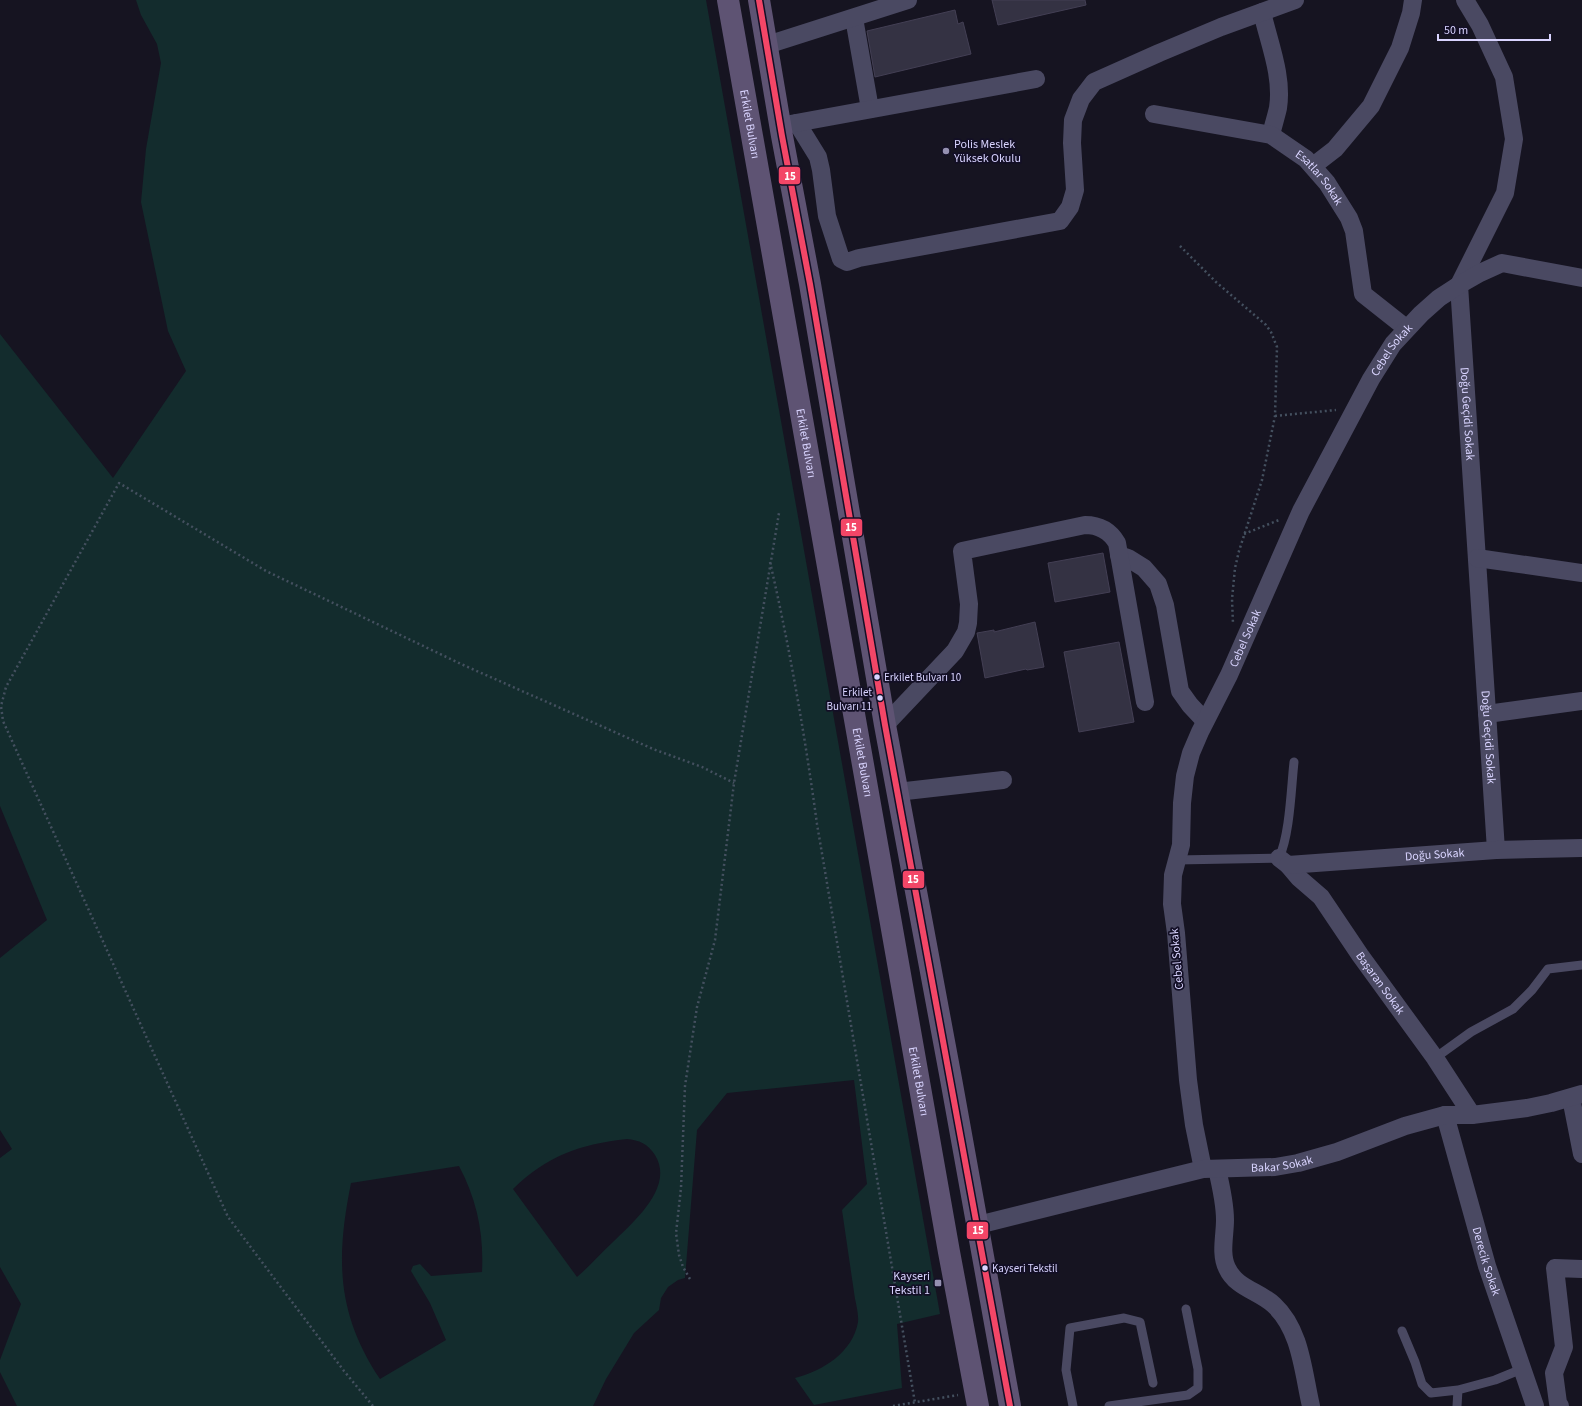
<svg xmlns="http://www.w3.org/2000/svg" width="1582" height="1406" font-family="'Source Sans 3',sans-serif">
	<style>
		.green { fill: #132c2d; fill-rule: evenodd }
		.building { fill: #343243; stroke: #433f54 }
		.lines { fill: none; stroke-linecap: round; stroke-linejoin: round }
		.path { stroke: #44505f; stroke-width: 2.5; stroke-dasharray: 2 3; stroke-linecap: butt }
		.service { stroke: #4a4962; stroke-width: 9 }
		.minor { stroke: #4a4962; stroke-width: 18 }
		.primary { stroke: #5e5373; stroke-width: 22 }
		.bus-1-casing { stroke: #130f26; stroke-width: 9 }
		.bus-1 { stroke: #f34667; stroke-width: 6 }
		.poi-dot { fill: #9591b1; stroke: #130f26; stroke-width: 1.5 }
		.bus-dot { fill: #d9d4ff; stroke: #130f26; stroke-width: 1.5 }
		.labels { text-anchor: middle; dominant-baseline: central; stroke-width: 3.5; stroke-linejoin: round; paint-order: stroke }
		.bus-label { font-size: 11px; fill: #d9d4ff; stroke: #130f26; text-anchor: start }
		.street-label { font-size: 12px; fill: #d9d4ff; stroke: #130f26 }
		.poi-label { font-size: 12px; fill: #d9d4ff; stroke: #130f26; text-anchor: start }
		.line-badge { stroke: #130f26; stroke-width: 1.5 }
		.badge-label { font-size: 11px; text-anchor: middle; font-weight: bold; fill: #fff }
	</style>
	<rect width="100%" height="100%" fill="#161421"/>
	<path class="green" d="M136,0H706L940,1314L897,1324L902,1388L814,1405L795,1378C823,1371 853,1352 858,1322C859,1313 855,1301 854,1292C850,1265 846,1237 842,1210L867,1184L854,1080L727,1093L697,1130L685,1278L678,1280L668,1287L661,1298L659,1310L634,1333L606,1379L593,1406H17L0,1372V1360L21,1304L0,1267V1158L12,1149L0,1130V958L47,920L0,806V334L113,478L186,371L168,331L141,202L146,149L161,63L157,44L141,15ZM627,1139C639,1140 648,1144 655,1155C675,1187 633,1222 613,1242C601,1253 590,1266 577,1277L513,1189C547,1156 580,1144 627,1139ZM459,1166C477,1200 484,1234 482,1272L431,1276L420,1264L413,1266L411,1271L430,1303L446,1340L380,1379C336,1313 336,1258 351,1183Z"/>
	<path class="building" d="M992,0H1085L1086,5L998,25Z
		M955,10L958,24L963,22L971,54L875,77L867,31Z
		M1103,553L1110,592L1055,602L1048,563Z
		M1035,622L1044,667L1027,670L1026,669L985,678L977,633L994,630V632Z
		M1119,642L1134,722L1079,732L1064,652Z"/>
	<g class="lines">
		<path class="path" d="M1180,246L1216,282L1266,325L1271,332L1277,347L1275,416L1262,480L1239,551L1235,568L1232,599L1233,624
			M1275,416L1336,410
			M1244,534L1279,520
			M770,562C790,649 805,736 817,824L915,1403
			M690,1279L683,1267L679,1255L676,1233L681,1188L685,1086L697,1007L715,940L734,783L779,513
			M373,1406L344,1371L228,1217L3,721L1,706L6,687L119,483L266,571L461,664L653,749L702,767L734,783
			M893,1406L958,1395"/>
		<path class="service" d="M1176,860L1279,858C1290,834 1291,789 1294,762
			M1435,1058L1471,1032L1513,1009L1532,990L1548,969L1582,965
			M1402,1331L1415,1362L1422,1384L1431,1393L1458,1390
			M1073,1406L1066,1370L1070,1328L1124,1318L1140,1322L1153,1383
			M1109,1406L1188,1395L1198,1388V1369L1186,1309
			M1457,1406L1458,1390L1495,1380L1522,1369"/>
		<g class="minor">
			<path id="s1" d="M1465,0L1480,25L1504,77L1514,139L1505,193L1459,285L1496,850"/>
			<path d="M1262,12C1269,43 1283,76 1278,108C1276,117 1273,126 1271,135"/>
			<path d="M854,18L870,109"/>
			<path d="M767,45L908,0"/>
			<path id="s2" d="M1154,114L1271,135L1306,159L1327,183L1349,218L1354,231L1363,294L1406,328"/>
			<path d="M797,123L818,157L821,170L827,216L841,259L847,262L859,258L1060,221L1070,207L1075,190L1072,143L1073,120L1081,99L1094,82L1159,53L1221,27L1295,0"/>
			<path d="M785,125L1036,79"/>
			<path d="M1313,166L1335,149L1371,106L1400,48L1411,13L1413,0"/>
			<path d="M1119,555L1128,558L1144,568L1158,584L1165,605L1180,691L1190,705L1205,721"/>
			<path d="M1477,558L1582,573"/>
			<path d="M1487,714L1582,701"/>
			<path d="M885,725L955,651L966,632L968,623L969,604L962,551L1085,525C1100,525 1110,531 1117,543L1145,702"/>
			<path d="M897,792L1003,780"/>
			<path id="s3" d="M1279,858L1288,865L1299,878L1321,897L1360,955L1435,1058L1472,1115"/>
			<path id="s4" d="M1288,865L1496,850L1582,848"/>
			<path d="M1571,1098L1582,1154"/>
			<path id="s5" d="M1445,1115L1487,1266L1535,1406"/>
			<path id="s6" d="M1203,1169L1194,1125L1188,1080L1176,933L1172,904L1173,875L1181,845L1182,803L1185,776L1191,753L1200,732L1229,675L1301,511L1371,379L1393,344L1421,314L1439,298L1459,285L1480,273L1502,263L1582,278"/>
			<path d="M1217,1169C1221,1186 1225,1203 1225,1220C1225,1236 1220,1254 1227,1268C1236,1288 1259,1291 1274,1305C1301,1330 1303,1372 1311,1406"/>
			<path id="s7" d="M978,1225L1203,1169L1275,1167L1298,1163L1337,1152L1405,1126L1445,1115H1472L1527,1108L1551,1103L1582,1094"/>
			<path d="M1560,1406L1558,1403L1554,1373L1564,1347L1555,1268L1582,1269"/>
		</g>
		<g class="primary">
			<path id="s8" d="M728,0L949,1252L978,1406"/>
			<path d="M759,0L782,136L810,284L885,725L951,1079L1010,1406"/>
		</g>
		<g class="bus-1-casing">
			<path id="bus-1" d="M759,0L782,136L810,284L885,725L1010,1406"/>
		</g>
		<use href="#bus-1" class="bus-1"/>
	</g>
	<g class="poi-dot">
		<circle cx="946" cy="151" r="4"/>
		<rect x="934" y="1279" width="8" height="8" rx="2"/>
	</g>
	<g class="bus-dot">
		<circle cx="877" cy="677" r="3.5"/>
		<circle cx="880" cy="698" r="3.5"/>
		<circle cx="985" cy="1268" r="3.5"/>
	</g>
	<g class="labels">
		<g class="bus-label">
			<text x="884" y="677">Erkilet Bulvarı 10</text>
			<text x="872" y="692" text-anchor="end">Erkilet<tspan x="872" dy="14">Bulvarı 11</tspan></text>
			<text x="992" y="1268">Kayseri Tekstil</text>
		</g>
		<g class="street-label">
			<text stroke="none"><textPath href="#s8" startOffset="126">Erkilet Bulvarı</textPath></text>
			<text stroke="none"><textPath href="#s2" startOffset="184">Esatlar Sokak</textPath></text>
			<text stroke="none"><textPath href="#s6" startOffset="871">Cebel Sokak</textPath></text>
			<text stroke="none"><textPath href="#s1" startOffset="436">Doğu Geçidi Sokak</textPath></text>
			<text stroke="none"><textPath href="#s8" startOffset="450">Erkilet Bulvarı</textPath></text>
			<text stroke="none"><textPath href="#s6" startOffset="547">Cebel Sokak</textPath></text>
			<text stroke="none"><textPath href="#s1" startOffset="760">Doğu Geçidi Sokak</textPath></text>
			<text stroke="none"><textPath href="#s8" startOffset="774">Erkilet Bulvarı</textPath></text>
			<text stroke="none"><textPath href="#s4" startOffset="147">Doğu Sokak</textPath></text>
			<text transform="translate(1177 959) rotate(-95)">Cebel Sokak</text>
			<text stroke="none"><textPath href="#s3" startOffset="162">Başaran Sokak</textPath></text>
			<text stroke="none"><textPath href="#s8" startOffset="1098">Erkilet Bulvarı</textPath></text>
			<text stroke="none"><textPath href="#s7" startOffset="311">Bakar Sokak</textPath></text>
			<text stroke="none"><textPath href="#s5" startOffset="152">Derecik Sokak</textPath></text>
		</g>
		<g class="poi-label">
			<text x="954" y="144">Polis Meslek<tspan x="954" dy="14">Yüksek Okulu</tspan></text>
			<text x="930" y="1276" text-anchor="end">Kayseri<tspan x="930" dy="14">Tekstil 1</tspan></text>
		</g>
	</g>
	<g class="line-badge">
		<rect x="778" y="166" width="23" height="19" rx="4" fill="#f34667"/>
		<rect x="840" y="518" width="23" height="19" rx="4" fill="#f34667"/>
		<rect x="902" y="870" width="23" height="19" rx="4" fill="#f34667"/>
		<rect x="966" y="1221" width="23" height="19" rx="4" fill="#f34667"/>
	</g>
	<g class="badge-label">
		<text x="790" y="180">15</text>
		<text x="851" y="531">15</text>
		<text x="913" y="883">15</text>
		<text x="978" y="1234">15</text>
	</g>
	<path d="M1438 34v6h112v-6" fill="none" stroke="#d9d4ff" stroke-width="2"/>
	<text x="1444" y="34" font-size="12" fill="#d9d4ff" stroke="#130f26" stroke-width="3" paint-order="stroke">50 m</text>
</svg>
